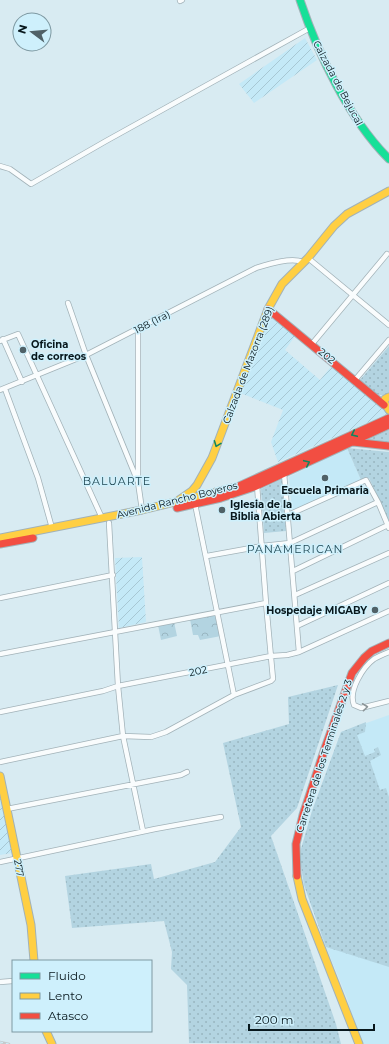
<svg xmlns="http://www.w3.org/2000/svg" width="389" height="1044" font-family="Montserrat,sans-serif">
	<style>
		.built { fill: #c4e9f7 }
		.industrial { fill: url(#industrial-furrows) }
		.grass { fill: url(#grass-dots) }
		.forest { fill: url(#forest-crowns) }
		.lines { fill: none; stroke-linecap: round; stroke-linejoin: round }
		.street-casing { stroke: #a2b2b8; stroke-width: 6 }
		.fast-casing { stroke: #a2b2b8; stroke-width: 9 }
		.slow-casing { stroke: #a2b2b8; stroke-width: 9 }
		.jam-casing { stroke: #a2b2b8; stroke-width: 9 }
		.street { stroke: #f9fcfd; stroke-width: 4.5 }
		.fast { stroke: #16e098; stroke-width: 7 }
		.slow { stroke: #ffcf43; stroke-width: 7 }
		.jam { stroke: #f24e42; stroke-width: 7 }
		.rail-casing { stroke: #c4cacc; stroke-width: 2.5 }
		.rail { stroke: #cef0fc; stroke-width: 1; stroke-dasharray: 3; stroke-linecap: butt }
		.oneway { stroke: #0f8660 }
		.oneway2 { stroke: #8c9598 }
		.poi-dot { fill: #506167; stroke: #cef0fc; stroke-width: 1.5 }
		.labels { text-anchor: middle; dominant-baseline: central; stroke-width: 3; stroke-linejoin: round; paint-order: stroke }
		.street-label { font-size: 10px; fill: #07171c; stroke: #cef0fc }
		.poi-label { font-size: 10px; font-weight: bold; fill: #07171c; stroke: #cef0fc; text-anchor: start }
		.neighbourhood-label { font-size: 11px; letter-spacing: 1px; fill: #224955; stroke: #cef0fc }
	</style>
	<defs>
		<pattern id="industrial-furrows" width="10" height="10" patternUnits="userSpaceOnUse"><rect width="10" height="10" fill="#c4e9f7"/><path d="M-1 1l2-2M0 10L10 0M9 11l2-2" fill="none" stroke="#a7c7d3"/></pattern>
		<pattern id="grass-dots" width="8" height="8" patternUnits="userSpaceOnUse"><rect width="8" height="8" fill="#b3d4e1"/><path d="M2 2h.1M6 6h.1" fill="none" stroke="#98b5c0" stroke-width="1.8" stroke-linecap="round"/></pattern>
		<pattern id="forest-crowns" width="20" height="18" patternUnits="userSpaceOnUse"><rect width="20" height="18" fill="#b3d4e1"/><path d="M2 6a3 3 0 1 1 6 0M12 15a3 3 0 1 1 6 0" fill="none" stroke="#98b5c0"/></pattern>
	</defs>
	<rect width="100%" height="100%" fill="#d8ebf2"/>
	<path class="built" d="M347,448L361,480L292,511L289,477Z
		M389,715V1044H363L360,1041L347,998L326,947L304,885L301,866V849L312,811L341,732Z"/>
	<path class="industrial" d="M305,38L317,60L254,103L239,84Z
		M270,313L296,335L285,350L320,380L333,364L389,413L278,462L271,442L283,410L240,393Z
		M142,557L146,622L119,628L115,558Z
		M0,789L12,853L0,855Z"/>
	<path class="grass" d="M389,346V394C378,400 368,387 360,380Z
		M389,430V443L367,440Z
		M347,448L389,452V521L369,478L361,480Z
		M282,479L286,531L264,533L261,489Z
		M338,685L297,808L271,836L336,1024L341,1044L189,1043L187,985L171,969L172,952L164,921L72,928L65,876L151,864L154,879L215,862L241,827L223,743L289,724L288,697Z
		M366,722L365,732L357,735L365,756L375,752L374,749L378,747L381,755L370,761L380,790L386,788L389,797V967L326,947L304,885L301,866V849L312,811L341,732Z"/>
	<path class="forest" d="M216,613L221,636L200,640L198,635H193L190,619Z
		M174,622L177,636L161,640L158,625Z"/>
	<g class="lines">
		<g class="street-casing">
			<path id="street" d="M180,1L182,0
				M0,166L10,169L31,184L106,141L310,28
				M308,258L389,325
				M68,303L86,355L138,482
				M138,329V482L142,510
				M3,339L22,382
				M0,341L18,334L102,518
				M312,344L387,254
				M355,380L389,340
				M5,389L38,478L52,528
				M0,390L86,355L256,268C269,264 291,257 303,262
				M284,473L299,652
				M195,504L234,695
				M288,515L366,480L378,502L389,528
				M109,523L118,686L123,736L143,831
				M207,556L262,546L290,543L378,502
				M293,571L388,525
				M295,595L389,553
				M0,598L113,575
				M297,626L389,583
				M389,652C384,654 379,656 374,659C363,667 348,691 354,705L361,708L389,701
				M0,654L266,603
				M0,712L103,691L118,686L271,656L287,655L299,652L389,611
				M0,762L123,736L151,737L166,732L234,695L271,681L273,679L266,603L257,485
				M7,809L181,775L187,772
				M0,862L155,829L221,817
				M0,982L13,981"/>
		</g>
		<g class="fast-casing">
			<path id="fast" d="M300,0C318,54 349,119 389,159"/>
		</g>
		<g class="slow-casing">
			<path id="slow" d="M389,397L385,399L384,402L389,410
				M179,500L192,491L197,485L212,458L268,309L282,284L308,258L334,226L347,214L389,191
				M0,538L142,510L216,492
				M0,776L31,925L34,961
				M297,876L302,899L359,1044
				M46,1031L52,1044"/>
		</g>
		<g class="jam-casing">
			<path id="jam" d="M268,309L384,405
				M353,442L389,446
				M216,492L237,487L389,418
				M177,508L221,498L254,487L389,425
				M0,544L33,538
				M297,876L296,844L303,815L325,748L352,673L364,658L372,651L389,643"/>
		</g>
		<use href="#street" class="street"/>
		<use href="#fast" class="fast"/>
		<use href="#slow" class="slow"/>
		<use href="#jam" class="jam"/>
		<g class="rail-casing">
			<path id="rail" d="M0,1042L9,1044"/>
		</g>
		<use href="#rail" class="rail"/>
	</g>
	<defs><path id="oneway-chevron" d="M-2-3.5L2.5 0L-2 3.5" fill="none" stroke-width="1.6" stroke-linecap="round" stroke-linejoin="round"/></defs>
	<g class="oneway">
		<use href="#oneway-chevron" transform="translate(354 434) rotate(155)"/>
		<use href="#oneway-chevron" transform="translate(217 444) rotate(111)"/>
		<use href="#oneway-chevron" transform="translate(307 463) rotate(-25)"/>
	</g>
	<use class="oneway2" href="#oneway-chevron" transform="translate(365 707) rotate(-7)"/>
	<g class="poi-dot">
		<circle cx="23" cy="350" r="4"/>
		<circle cx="325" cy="478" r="4"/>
		<circle cx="222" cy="510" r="4"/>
		<circle cx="375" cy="610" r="4"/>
	</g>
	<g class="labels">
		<g class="street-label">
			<text transform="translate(338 83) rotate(62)">Calzada de Bejucal</text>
			<text transform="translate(152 322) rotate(-27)">188 (1ra)</text>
			<text transform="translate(327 356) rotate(39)">202</text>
			<text transform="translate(248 365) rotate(-69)">Calzada de Mazorra (289)</text>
			<text transform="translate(177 500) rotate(-14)">Avenida Rancho Boyeros</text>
			<text transform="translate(198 671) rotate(-11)">202</text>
			<text transform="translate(324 756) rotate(-72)">Carretera de los Terminales 2 y 3</text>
			<text transform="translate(19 868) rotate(79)">277</text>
		</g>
		<g class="poi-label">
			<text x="31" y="344">Oficina<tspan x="31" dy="12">de correos</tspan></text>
			<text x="325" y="490" text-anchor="middle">Escuela Primaria</text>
			<text x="230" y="504">Iglesia de la<tspan x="230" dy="12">Biblia Abierta</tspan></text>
			<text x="367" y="610" text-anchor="end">Hospedaje MIGABY</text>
		</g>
		<g class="neighbourhood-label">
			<text x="117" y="481">BALUARTE</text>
			<text x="295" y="549">PANAMERICAN</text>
		</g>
	</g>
	<rect x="12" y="960" width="140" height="72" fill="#cef0fc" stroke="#7e99a2"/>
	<rect x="20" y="973" width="20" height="6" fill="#16e098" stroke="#7e99a2"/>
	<text x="48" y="980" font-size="12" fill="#07171c">Fluido</text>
	<rect x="20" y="993" width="20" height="6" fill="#ffcf43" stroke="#7e99a2"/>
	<text x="48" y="1000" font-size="12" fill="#07171c">Lento</text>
	<rect x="20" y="1013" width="20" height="6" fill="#f24e42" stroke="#7e99a2"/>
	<text x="48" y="1020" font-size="12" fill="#07171c">Atasco</text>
	<g transform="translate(32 32) rotate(286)"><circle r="19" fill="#cef0fc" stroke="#7e99a2"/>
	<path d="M0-3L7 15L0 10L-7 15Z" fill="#506167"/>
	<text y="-6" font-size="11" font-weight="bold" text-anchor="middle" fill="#07171c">N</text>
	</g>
	<path d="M249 1024v6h125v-6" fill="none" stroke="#07171c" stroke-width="2"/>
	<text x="255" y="1024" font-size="12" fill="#07171c" stroke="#cef0fc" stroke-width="3" paint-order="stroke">200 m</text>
</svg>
